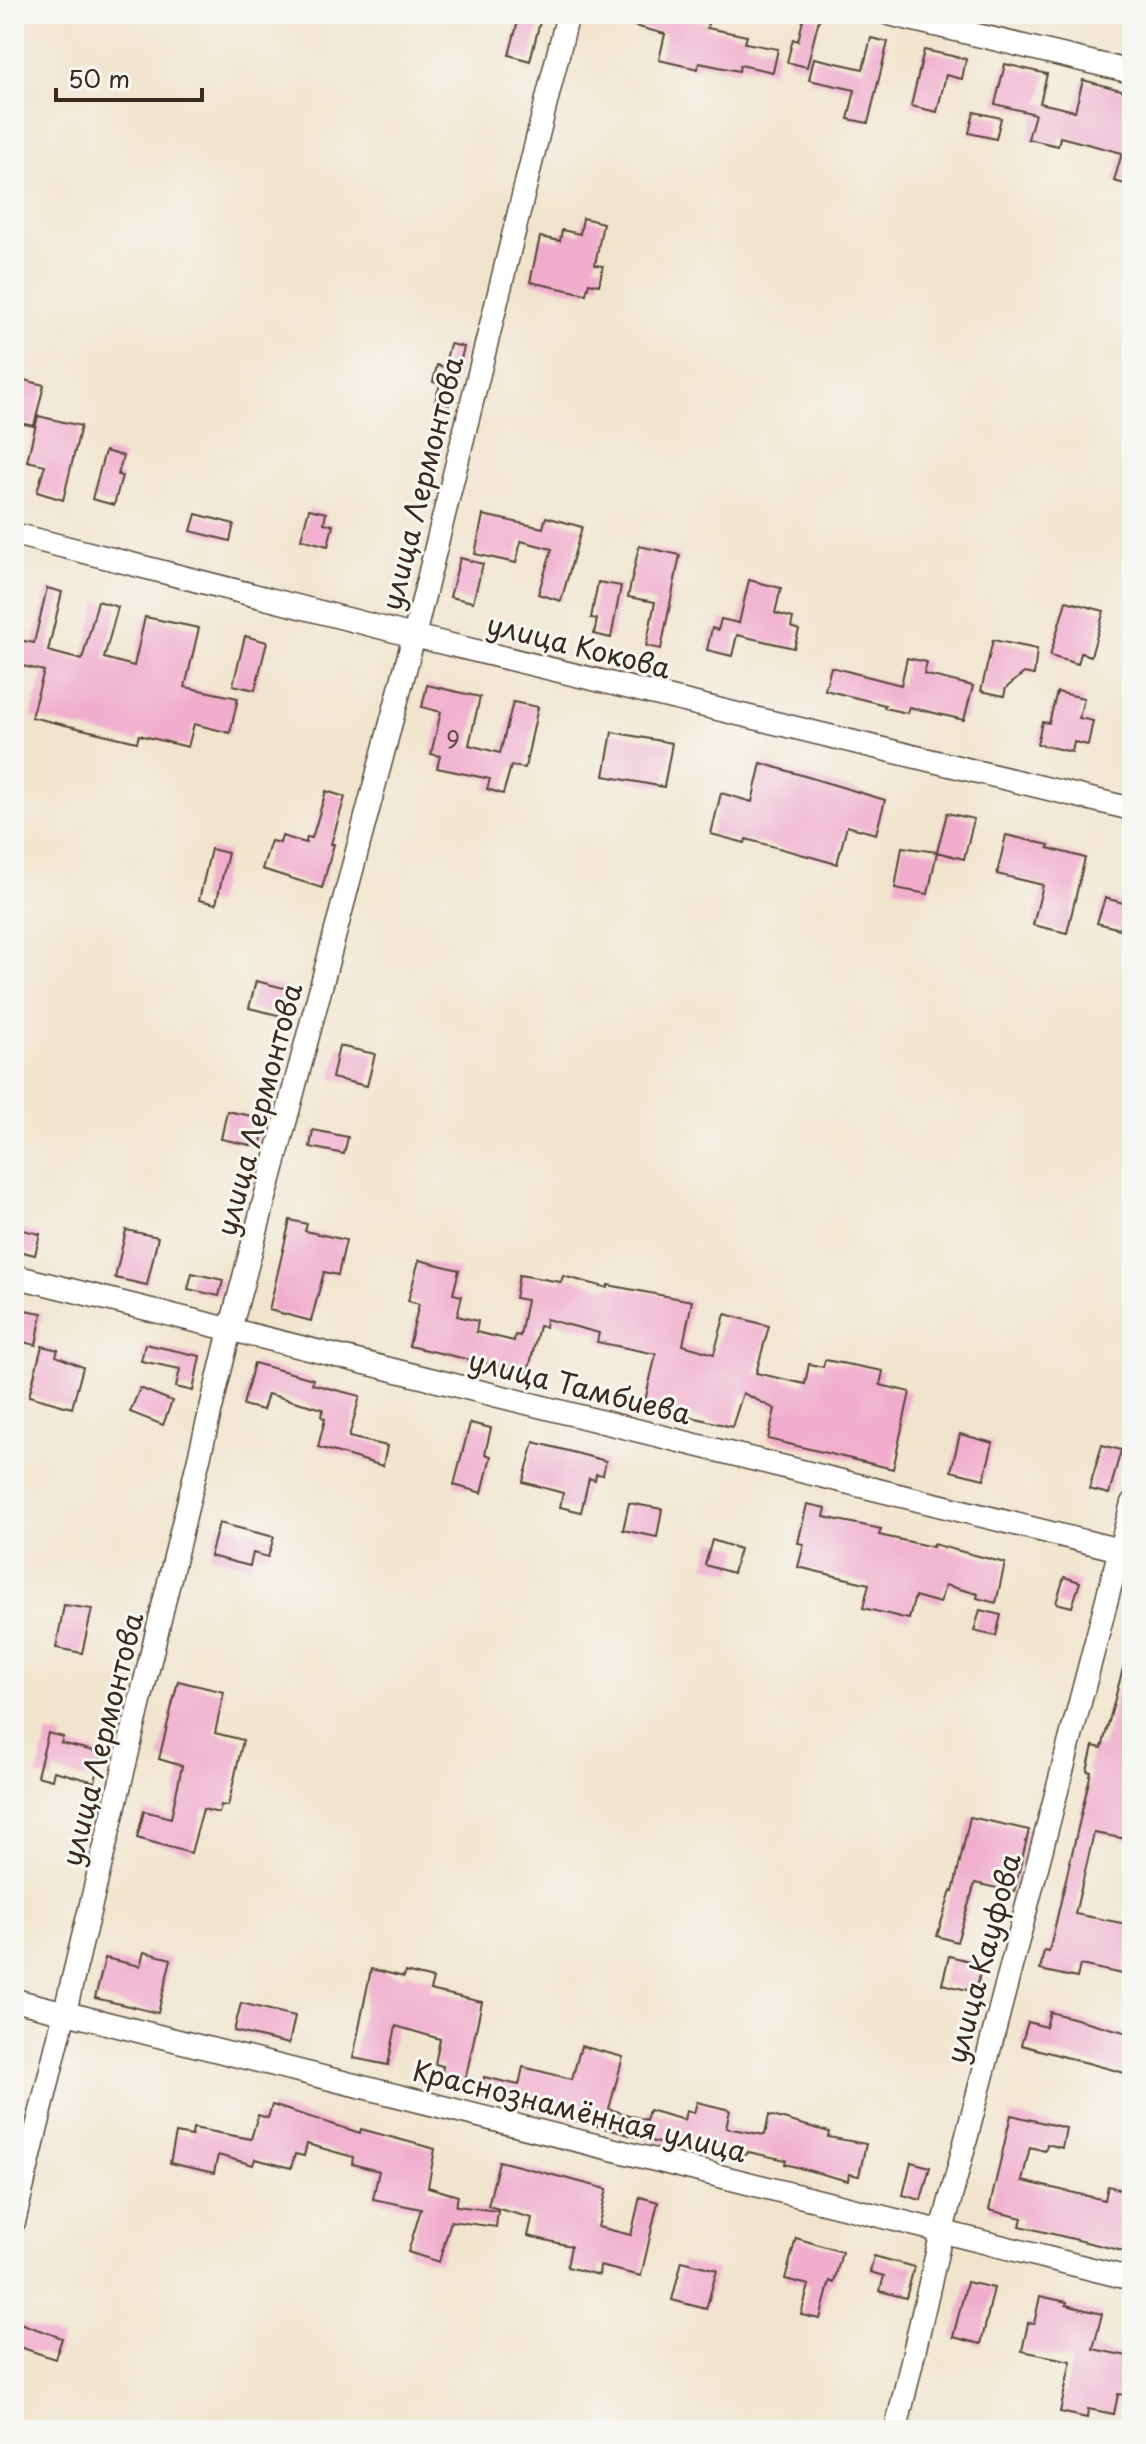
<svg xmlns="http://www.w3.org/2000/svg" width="1146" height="2444" font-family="'Playpen Sans',sans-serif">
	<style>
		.building { fill: #f0adcc }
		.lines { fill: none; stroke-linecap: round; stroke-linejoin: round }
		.minor-casing { stroke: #564638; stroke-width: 25 }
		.minor { stroke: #fff; stroke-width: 22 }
		.labels { text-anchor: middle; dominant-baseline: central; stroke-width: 6; stroke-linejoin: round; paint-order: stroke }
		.number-label { font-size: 24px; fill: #684b4a }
		.street-label { font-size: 28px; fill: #3b2a1e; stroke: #f6f6f2 }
	</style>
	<rect width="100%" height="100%" fill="#f6f6f2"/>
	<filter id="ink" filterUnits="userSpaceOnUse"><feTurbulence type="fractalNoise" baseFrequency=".0125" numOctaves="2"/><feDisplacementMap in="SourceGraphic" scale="16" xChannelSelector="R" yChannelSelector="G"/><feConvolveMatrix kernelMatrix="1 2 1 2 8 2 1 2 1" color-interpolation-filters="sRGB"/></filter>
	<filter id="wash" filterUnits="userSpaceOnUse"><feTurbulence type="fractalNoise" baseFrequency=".006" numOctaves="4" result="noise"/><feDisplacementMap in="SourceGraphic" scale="32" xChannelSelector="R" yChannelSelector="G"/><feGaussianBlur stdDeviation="1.8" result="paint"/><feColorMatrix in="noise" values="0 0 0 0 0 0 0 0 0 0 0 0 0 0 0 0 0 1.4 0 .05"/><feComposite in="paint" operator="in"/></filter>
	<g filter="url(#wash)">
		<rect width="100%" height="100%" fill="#f1e4cd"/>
		<g id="blocks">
			<path class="building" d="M520,14H542L530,61L509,55Z
				M609,14H660L708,23L707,28L747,36L745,43L778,49L773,72L740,65L739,71L699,63L698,69L659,60L665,34L608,19Z
				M804,16L819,19L807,67L787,62L793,39L798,41Z
				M871,38L888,42L868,123L848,119L855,90L809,80L814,58L863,69Z
				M924,50L966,59L962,79L946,75L937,112L911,106Z
				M1005,64L1047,74L1040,103L1075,111L1083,80L1132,93V186L1114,181L1122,153L1060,137L1058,146L1028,139L1035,114L995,104Z
				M974,112L1001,118L996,139L969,133Z
				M583,218L603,223L595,265L603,266L599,285L589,283L586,294L530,282L540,237L560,241L562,230L580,234Z
				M450,344L464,347L449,405L435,401L440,384L433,382L437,365L444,367Z
				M16,378L44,385L34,426L14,422Z
				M38,416L81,426L63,500L37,492L45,465L27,461Z
				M105,451L123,456L118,475L122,476L114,505L92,499Z
				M309,509L326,513L324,523L333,525L328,546L301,539Z
				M196,514L234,524L230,541L191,531Z
				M483,515L543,528L546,517L582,527L561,601L538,594L552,549L521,541L516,563L475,554Z
				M639,546L680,555L661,649L646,646L655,602L628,597Z
				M460,558L483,564L473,602L450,597Z
				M749,580L781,588L775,613L793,618L791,627L799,630L794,648L737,635L732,656L707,650L712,628L718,630L721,619L739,623Z
				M598,582L621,586L611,638L594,634L597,619L591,618Z
				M47,588L62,592L48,651L82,660L98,601L118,607L104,658L134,666L145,617L199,628L185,687L238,698L230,733L194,724L188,747L139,735L137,742L31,717L44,671L14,664V639L34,643Z
				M1066,601L1104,611L1091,656L1081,653L1078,664L1050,656Z
				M245,636L267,642L255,690L233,685Z
				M993,640L1037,649L1034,675L1024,673L1006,688L1004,696L981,691Z
				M907,658L927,662L924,674L973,686L964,720L909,707L907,713L884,708L885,705L825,690L831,667L901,685Z
				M427,685L480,697L469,745L500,753L513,702L538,707L525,768L511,766L503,794L487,789L490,779L437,768L440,756L431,754L441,712L422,707Z
				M1057,692L1084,698L1079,718L1093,721L1088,745L1074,742L1072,752L1037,744L1042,722L1049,723Z
				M612,732L672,743L664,787L604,776Z
				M761,763L885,800L876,834L847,826L837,864L746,839L745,843L711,834L721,793L752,802Z
				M326,791L345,797L331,844H334L322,888L262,869L271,841L280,843L282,836L306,843L307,837L312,838Z
				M947,813L974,819L964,859L937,852Z
				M1006,835L1049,845L1048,848L1085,858L1067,933L1033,925L1043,885L997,874Z
				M902,847L937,852L928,894L895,888Z
				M211,849L228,853L216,904L199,900Z
				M1105,898L1127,904L1120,929L1097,923Z
				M256,981L296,991L290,1018L249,1008Z
				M339,1046L375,1054L367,1086L332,1078Z
				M227,1111L266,1119L260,1147L221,1139Z
				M313,1130L348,1137L344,1154L310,1147Z
				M290,1220L307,1224L305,1231L346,1240L338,1275L324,1272L311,1321L269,1310Z
				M14,1228L40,1234L35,1255L14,1250Z
				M126,1230L158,1237L147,1285L115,1278Z
				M419,1260L459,1270L453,1294L462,1296L457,1316L478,1321L476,1332L514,1341L515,1335L520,1336L527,1300L515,1298L519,1275L561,1282L563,1276L608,1288V1285L692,1301L683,1345L714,1354L725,1314L769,1326L756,1373L805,1384L809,1364L823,1367L825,1360L883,1371L880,1385L910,1392L893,1469L768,1439L775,1409L743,1393L732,1427L644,1405L656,1354L597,1342L599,1333L546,1319L545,1327L539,1326L528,1373L409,1346L419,1304L408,1301Z
				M192,1273L223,1280L219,1296L188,1289Z
				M19,1309L42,1313L36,1345L14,1340Z
				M145,1344L200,1356L193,1391L176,1387L180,1369L141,1361Z
				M42,1346L58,1350L56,1356L83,1367L72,1408L29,1396Z
				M254,1363L313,1379L312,1384L360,1396L349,1437L387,1446L383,1466L318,1447L325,1419L321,1416L323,1409L268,1394L263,1410L243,1405Z
				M140,1388L172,1401L163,1425L130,1412Z
				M470,1423L491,1428L485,1454L491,1456L482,1493L454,1485Z
				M960,1434L993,1443L984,1479L951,1471Z
				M534,1442L606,1461L603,1475L596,1474L595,1480L589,1478L581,1512L560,1507L563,1493L523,1482Z
				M1102,1445L1121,1450L1109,1494L1089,1489Z
				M629,1503L662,1509L657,1537L623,1530Z
				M807,1504L826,1508L824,1517L881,1529L879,1535L933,1547V1544L1005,1563L996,1603L977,1598L978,1594L945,1585L940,1603L915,1596L909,1619L863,1608L869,1584L798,1567L804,1544L798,1543Z
				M219,1523L274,1537L268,1557L253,1553L250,1566L210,1556Z
				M712,1540L740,1549L733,1573L705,1565Z
				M1064,1577L1080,1582L1072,1607L1056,1603Z
				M64,1605L92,1609L82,1653L56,1648Z
				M980,1610L1001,1615L996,1636L974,1631Z
				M1127,1653L1132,1654V1840L1094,1833L1075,1914L1132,1925L1123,1974L1080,1965L1077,1978L1040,1970L1044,1951L1049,1952L1091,1772L1087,1771L1093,1746L1102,1748Z
				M178,1681L224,1692L215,1733L243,1740L228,1806L221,1805L219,1813L203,1809L191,1853L137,1838L144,1811L171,1818L182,1766L159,1759Z
				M48,1733L63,1737L61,1743L102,1753L95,1782L54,1771L52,1780L37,1776Z
				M970,1817L1029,1830L1014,1892L975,1883L957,1942L937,1936L951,1891L953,1892Z
				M144,1952L171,1959L158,2013L95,1998L105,1958L140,1966Z
				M949,1956L982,1964L976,1992L942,1984Z
				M371,1969L404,1977L405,1972L433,1979L430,1990L482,2002L465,2081L441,2076L443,2066L435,2064L440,2039L396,2026L388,2065L353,2058Z
				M241,2003L295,2016L289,2044L234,2031Z
				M1050,2012L1132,2034V2075L1021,2045L1028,2022L1046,2027Z
				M581,2046L623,2057L609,2109L646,2120L649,2110L684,2120L686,2111L694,2113L697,2102L730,2110L726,2128L765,2135L769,2115L829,2132L828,2137L866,2144L859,2176L849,2174L848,2181L785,2164L786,2160L748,2152L747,2154L721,2150L720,2153L667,2140L666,2145L480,2094L484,2077L519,2085L523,2067L572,2079Z
				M272,2105L360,2133L361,2129L435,2149L428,2187L458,2196L456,2206L498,2211L496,2227L451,2221L439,2262L408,2252L421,2209L373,2199L379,2171L352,2164L353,2157L307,2144L304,2156L295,2154L291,2168L255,2159L253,2165L218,2155L214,2173L170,2163L176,2133L192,2136L193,2128L251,2139L258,2115L268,2118Z
				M1011,2115L1066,2128L1062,2148L1047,2144L1045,2151L1030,2147L1022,2181L1105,2200L1108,2186L1128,2192L1124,2209L1132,2218V2232L1127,2252L1020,2226L1022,2218L989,2210Z
				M499,2161L607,2189L598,2227L631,2235L640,2197L658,2202L641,2276L600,2266L599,2275L567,2267L571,2246L528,2236L532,2218L488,2206Z
				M911,2162L930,2167L921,2200L903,2195Z
				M796,2238L842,2252L834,2283L830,2281L820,2319L801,2315L809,2285L785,2279Z
				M874,2256L914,2267L906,2298L880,2291L884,2276L870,2272Z
				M682,2261L717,2270L706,2309L672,2300Z
				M967,2282L994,2288L981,2344L953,2337Z
				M1040,2296L1067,2302L1066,2305L1102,2314L1093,2349L1132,2357L1127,2395L1118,2394L1114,2414L1088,2409L1087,2418L1060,2412L1071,2361L1022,2351L1028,2323L1034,2324Z
				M14,2321L62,2338L55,2359L14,2345Z"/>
		</g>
	</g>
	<g filter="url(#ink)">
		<use href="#blocks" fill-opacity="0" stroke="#564638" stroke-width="2"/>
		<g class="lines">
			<g class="minor-casing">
				<path id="minor" d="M889,14L1132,72
					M14,534L414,636L1132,809
					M14,1276L1132,1553
					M14,2000L1132,2279
					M14,2222L230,1330L414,636L568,14
					M896,2430L942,2231L1132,1503"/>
			</g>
			<use href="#minor" class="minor"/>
		</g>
	</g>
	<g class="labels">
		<g class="number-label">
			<text x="453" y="739">9</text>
		</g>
		<g class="street-label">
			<text transform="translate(421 483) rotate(-76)">улица Лермонтова</text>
			<text transform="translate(579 645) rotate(14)">улица Кокова</text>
			<text transform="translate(258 1109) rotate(-75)">улица Лермонтова</text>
			<text transform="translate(580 1386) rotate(14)">улица Тамбиева</text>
			<text transform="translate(101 1739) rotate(-76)">улица Лермонтова</text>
			<text transform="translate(982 1958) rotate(-75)">улица Кауфова</text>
			<text transform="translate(580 2110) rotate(14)">Краснознамённая улица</text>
		</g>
	</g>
	<rect width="1146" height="2444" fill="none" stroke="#f6f6f2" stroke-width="48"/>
	<path d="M56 88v12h146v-12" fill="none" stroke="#3b2a1e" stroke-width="4"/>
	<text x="68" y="88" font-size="24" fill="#3b2a1e" stroke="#f6f6f2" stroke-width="6" paint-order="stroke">50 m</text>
</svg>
